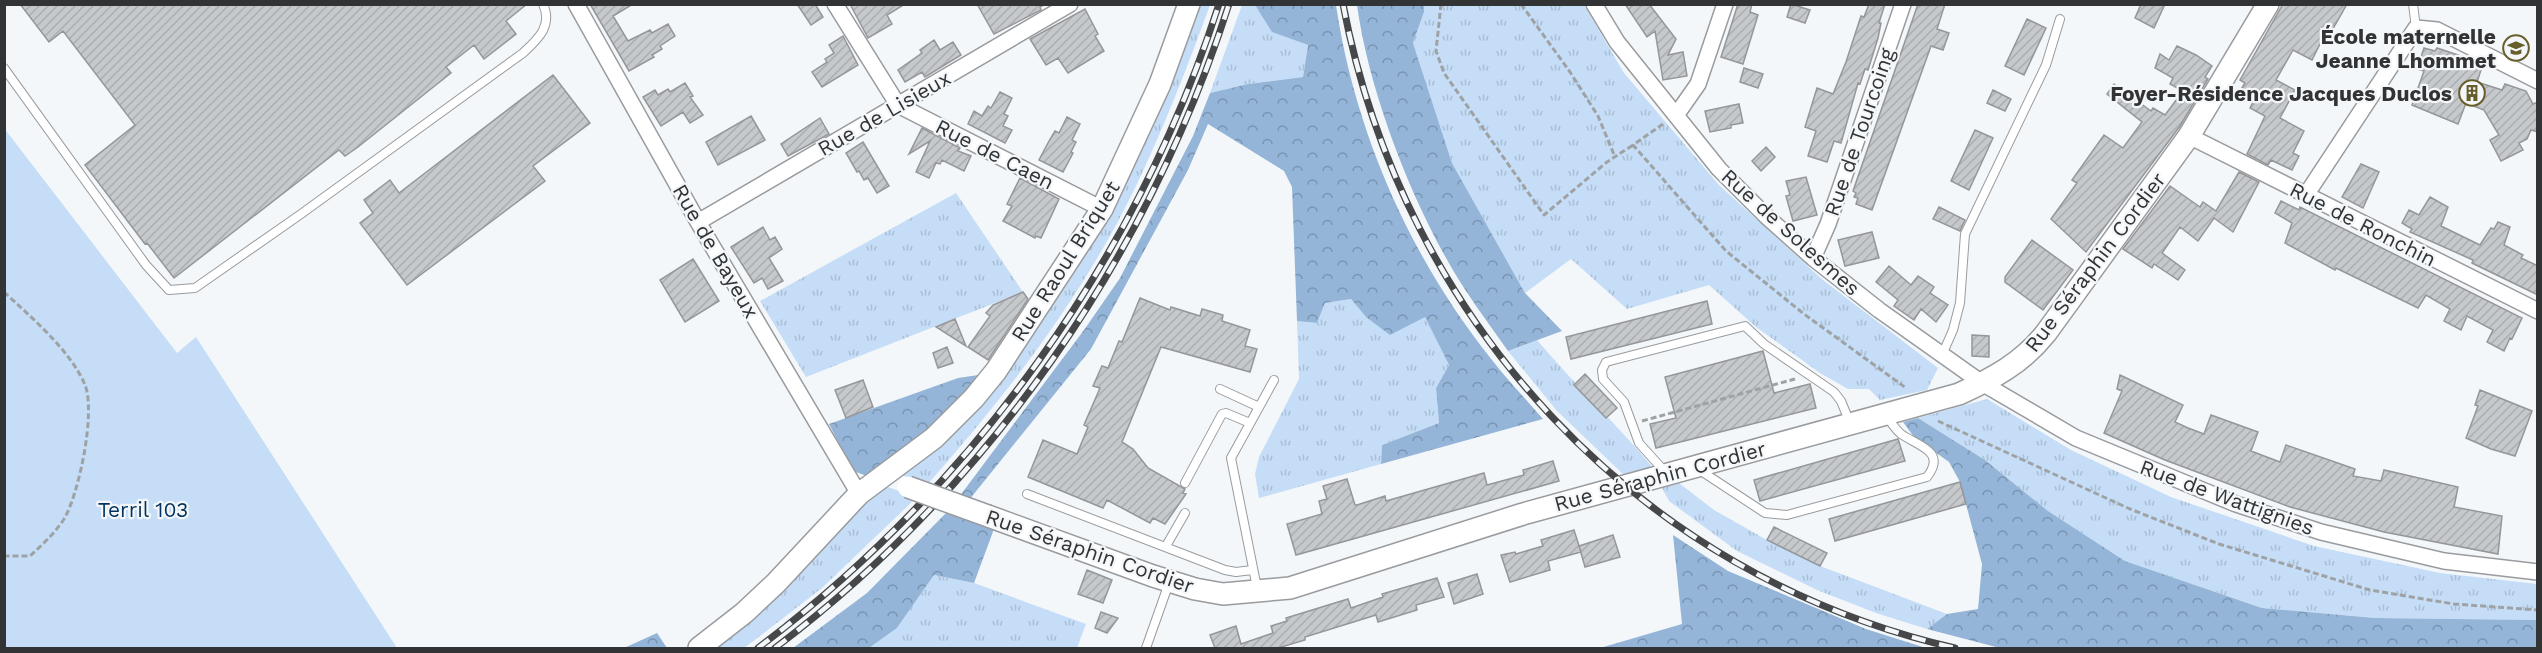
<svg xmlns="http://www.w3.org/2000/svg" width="2542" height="653" font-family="'Work Sans',sans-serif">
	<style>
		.grass { fill: url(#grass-tufts) }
		.forest { fill: url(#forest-crowns) }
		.green { fill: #c5ddf7 }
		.building { fill: url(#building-hatch); stroke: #949699; stroke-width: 1.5 }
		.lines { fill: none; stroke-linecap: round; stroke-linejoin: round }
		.lane-casing { stroke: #999b9e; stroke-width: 10 }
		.street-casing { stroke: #999b9e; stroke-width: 18 }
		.secondary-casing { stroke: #999b9e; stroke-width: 24 }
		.path { stroke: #9fa2a4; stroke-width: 3; stroke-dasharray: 6 3; stroke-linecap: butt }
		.lane { stroke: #fff; stroke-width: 8 }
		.street { stroke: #fff; stroke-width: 15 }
		.secondary { stroke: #fff; stroke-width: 21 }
		.rail-casing { stroke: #454748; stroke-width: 7 }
		.rail { stroke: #f4f7fa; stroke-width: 4.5; stroke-dasharray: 14; stroke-linecap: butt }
		.secondary-bridge-casing { stroke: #999b9e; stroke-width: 24; stroke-linecap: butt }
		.secondary-bridge { stroke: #fff; stroke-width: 21 }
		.labels { text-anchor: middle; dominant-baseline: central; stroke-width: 4.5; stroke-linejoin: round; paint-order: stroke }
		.poi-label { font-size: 21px; font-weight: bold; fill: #313334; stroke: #f4f7fa; text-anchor: end }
		.street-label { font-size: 21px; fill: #313334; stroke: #f4f7fa }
		.park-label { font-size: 21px; fill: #00335e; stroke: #f4f7fa }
	</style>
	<defs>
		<pattern id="grass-tufts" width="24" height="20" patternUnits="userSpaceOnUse" patternTransform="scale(1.5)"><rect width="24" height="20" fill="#c5ddf7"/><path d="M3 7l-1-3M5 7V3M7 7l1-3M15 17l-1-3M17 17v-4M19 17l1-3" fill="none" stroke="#aabed4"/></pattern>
		<pattern id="forest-crowns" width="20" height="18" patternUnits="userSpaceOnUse" patternTransform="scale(1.5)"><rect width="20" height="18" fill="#94b5d8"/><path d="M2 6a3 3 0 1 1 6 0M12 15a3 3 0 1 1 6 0" fill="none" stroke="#7994b0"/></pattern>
		<pattern id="building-hatch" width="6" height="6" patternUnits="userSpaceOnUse" patternTransform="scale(1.5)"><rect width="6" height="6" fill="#c6c9cc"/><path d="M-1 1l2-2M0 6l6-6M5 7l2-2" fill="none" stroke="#abadb0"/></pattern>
	</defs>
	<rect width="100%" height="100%" fill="#f4f7fa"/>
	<path class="grass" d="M1197,5H1210C1188,66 1164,127 1136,186C1083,296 1007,395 927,485L899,474L1060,291Z
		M1242,5H1255L1273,32L1308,45L1303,77L1248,84L1210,93Z
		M1424,5H1584L1624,73L1719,185L1823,280L1938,368L1927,390L1880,400L1869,389H1848L1820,373L1756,327L1709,285L1627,309L1571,259L1525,293L1452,163L1413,43L1424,12Z
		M956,193L1023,292L806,377L760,301Z
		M1351,299L1366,317L1425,316L1449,365L1436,388L1439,423L1382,445L1381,464L1259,498L1255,474L1259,457L1299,379L1297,321L1317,323L1325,303Z
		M1537,340C1574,384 1617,424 1654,469L1625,476L1557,411L1508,351Z
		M1987,399L2071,450L2171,497L2314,546L2440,573L2537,584V620L2375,618L2262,608L2125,561L2048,511L1985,460L1918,418Z
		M1668,483H1679L1714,510L1767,540L1820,566L1947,614L1927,629L1876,613L1817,590L1737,551L1669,501L1662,488Z
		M885,486L917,497L822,588L760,636L744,648H709L790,584L868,500Z
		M934,575L974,583L1086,624L1077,648H869L897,628Z"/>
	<path class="forest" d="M1255,5H1336C1355,133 1411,259 1492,360C1508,381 1526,399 1543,419L1381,464L1382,445L1439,423L1436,388L1449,365L1425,317L1390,335L1366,317L1351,299L1325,303L1317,323L1297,321L1292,187L1284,171L1208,124L1188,170L1091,349L969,500L959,497L1084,330L1120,278L1193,136L1210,93L1248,84L1303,77L1308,45L1272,32Z
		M1357,5H1424V12L1413,43L1452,163L1525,293L1562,331L1508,351C1494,331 1479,311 1466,291C1416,215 1369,94 1357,5Z
		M985,374L944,425L867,476L853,471L829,424L958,378Z
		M1918,418L1985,460L2048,511L2125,561L2262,608L2375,618L2537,620V648H2000L1927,629L1947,614L1978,609L1982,564L1960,482L1949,462L1914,437L1903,422Z
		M947,512L994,529L974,583L934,575L897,628L869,648H793L867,593Z
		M1673,535L1728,571L1866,629L1926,648H1600L1682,624Z
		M657,633L667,648H624Z"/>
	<path class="green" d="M4,128L177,353L196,337L397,648H5Z"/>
	<path class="building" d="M20,4H527L506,21L516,34L484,59L474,45L446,67L451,73L358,147L345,156L339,150L174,278L147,243L145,244L85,165L135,125L63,31L49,42Z
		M590,4H633L613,16L628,41L650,30L652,33L668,24L675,36L660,46L662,49L652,55L654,57L629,71Z
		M797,4H815L823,17L811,25Z
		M850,4H905L887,15L892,24L868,38Z
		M977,4H1045L1040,7L1041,10L994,34Z
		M1625,4H1649L1676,39L1668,55L1683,52L1687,76L1663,80L1655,31L1647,37Z
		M1738,4H1752L1750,12L1758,15L1743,64L1721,57Z
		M1791,4L1810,10L1805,23L1787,17Z
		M1869,4H1885L1879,23H1881L1878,38L1868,70L1865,69L1860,84L1858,83L1841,143L1834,141L1827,162L1808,156L1816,131L1805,127L1817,88L1833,94L1846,62L1861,16L1864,17Z
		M1918,4H1945L1937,29L1949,33L1943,50L1931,46L1872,210L1856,204L1858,198L1854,197L1856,193L1853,191Z
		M2141,4H2165L2154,28L2135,18Z
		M2283,4H2347L2330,34L2326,32L2312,60L2293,50L2276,80L2295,90L2280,118L2304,131L2293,153L2299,156L2292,170L2271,160L2268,165L2247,154L2265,116L2250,108L2253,102L2238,94L2245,83L2240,80Z
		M1085,9L1098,34L1095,36L1104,51L1068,73L1058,58L1046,65L1030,39Z
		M2027,19L2046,28L2024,75L2005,66Z
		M843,36L858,65L822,87L812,72L827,62L825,59L834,53L829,45Z
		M934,40L940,50L953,42L961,55L925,77L922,72L905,82L898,70L922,53L920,50Z
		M2177,46L2196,55L2212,66L2205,77L2208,79L2180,126L2086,252L2051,219L2077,183L2072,180L2104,135L2123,148L2142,122L2107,94L2114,84L2151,111L2153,108L2165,115L2183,91L2170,84L2173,78L2155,68L2160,54L2169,60Z
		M2424,48L2435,51L2437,48L2461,56L2460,59L2482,67L2477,82L2502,90L2505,84L2526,91L2533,104L2538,102V132L2531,130L2527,139L2519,143L2523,150L2501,161L2490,140L2499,135L2484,110L2466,103L2458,124L2412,105L2424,71L2417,69Z
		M1744,68L1763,74L1758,88L1740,82Z
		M553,75L590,123L533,166L545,181L407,285L360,223L373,213L364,200L390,180L399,193Z
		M685,83L693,96L690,97L703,115L690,123L683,112L661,126L643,97L655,90L658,95L668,89L670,92Z
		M1993,90L2011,99L2005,111L1987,103Z
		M1000,92L1012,98L1004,114L1008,116L1003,126L1012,130L1005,143L968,124L974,111L982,116L988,106L991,108Z
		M1739,104L1743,123L1731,125V128L1710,132L1705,111Z
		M751,116L765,140L718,165L706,142Z
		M1067,117L1080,124L1072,140L1076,142L1071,152L1073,153L1063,172L1039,160L1049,141L1055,131L1059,133Z
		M820,118L829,134L788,156L781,144Z
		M922,128L960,148L958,151L971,156L964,171L942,160L940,164L936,163L929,178L916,172L930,141L909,154Z
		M1975,130L1993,138L1969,190L1951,181Z
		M863,142L889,186L877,193L868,178L864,180L859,171L857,172L846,153Z
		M1766,147L1775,157L1761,171L1752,161Z
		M2361,164L2379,172L2363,208L2342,197Z
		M2239,172L2259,182L2233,232L2214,218L2198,241L2180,227L2162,253L2185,270L2178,280L2154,264L2152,268L2123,249L2170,186L2200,207L2203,202L2216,211Z
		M1806,177L1817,215L1793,221L1786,196L1790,195L1786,181Z
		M1020,178L1059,199L1041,238L1036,236L1035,238L1003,221L1012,206L1007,204Z
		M2430,197L2448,207L2441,226L2480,245L2491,228L2494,229L2498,222L2510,227L2504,245L2523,255L2521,258L2538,266V295L2472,263L2473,260L2410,232L2412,229L2402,223L2409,210L2419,215Z
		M2281,201L2299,210L2300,207L2522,318L2512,339L2510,338L2504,351L2487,342L2493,330L2467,316L2461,330L2444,321L2450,309L2426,295L2418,308L2336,268L2335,270L2285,243L2292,223L2275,213Z
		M1939,207L1965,220L1960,231L1933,219Z
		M763,227L770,240L775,237L782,249L769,258L783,281L768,289L762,278L754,283L731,247Z
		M1872,232L1879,258L1845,266L1838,240Z
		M2032,240L2073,270L2043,310L2005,282V277Z
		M693,259L719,301L685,322L660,280Z
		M1889,266L1911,285L1918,276L1934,287L1930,293L1948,305L1936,322L1921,309L1914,320L1894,306L1898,300L1876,282Z
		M1023,292L1028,299L988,360L968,347L990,316L986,313L993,305Z
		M1140,298L1170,310L1171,307L1200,316L1202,309L1223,315L1222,321L1250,330L1245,346L1257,349L1250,372L1161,347L1122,442L1133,449L1148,468L1185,489L1183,493L1186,494L1165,524L1153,518L1150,523L1107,500L1103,508L1028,477L1043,440L1077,454L1088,427L1084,425L1100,388L1093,386L1102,366L1108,368L1119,341L1122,342Z
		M1707,301L1712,324L1571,359L1566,337Z
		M955,319L966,346L936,327Z
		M1972,335L1989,336V357L1972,356Z
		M947,347L953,363L938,368L933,353Z
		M1763,351L1774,393L1810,384L1816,408L1656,448L1650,424L1676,418L1665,377Z
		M1585,374L1617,408L1606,418L1574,385Z
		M2120,375L2183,405L2175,422L2188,428L2204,434L2211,415L2258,432L2251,451L2280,462L2286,445L2355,469L2353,476L2381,481L2384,470L2458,487L2454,507L2502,516L2498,554L2384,532L2290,507L2165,460L2104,433L2122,391L2117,389Z
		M863,380L873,407L846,418L835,390Z
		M2480,390L2532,411L2515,456L2491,449L2466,438L2478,406L2475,405Z
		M1898,439L1905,461L1760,501L1754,480Z
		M1553,461L1559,481L1296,555L1287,524L1322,514L1319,501L1327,499L1323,486L1347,479L1355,505H1357L1385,496L1386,501L1484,473L1487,485L1524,475L1523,470Z
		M1960,482L1966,504L1835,541L1829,519Z
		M1774,527L1827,553L1820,566L1767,540Z
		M1574,530L1581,552L1548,561L1550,570L1510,582L1501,555L1515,552L1516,554L1543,546L1541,540Z
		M1613,535L1620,557L1585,567L1579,546Z
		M1087,570L1112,580L1103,603L1078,594Z
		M1477,574L1483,594L1454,604L1448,583Z
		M1437,578L1444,597L1416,605L1417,610L1378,622L1376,615L1305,637V640L1278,648H1215L1210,635L1236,626L1241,644L1273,633L1271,626L1287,621L1286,618L1348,599L1351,608L1383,597L1382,594Z
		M1101,612L1118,618L1107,633L1095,628Z"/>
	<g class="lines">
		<g class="lane-casing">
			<path id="lane" d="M2413,4L2416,28
				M4,68L146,265L169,290L195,288L301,214L523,53C538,39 553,26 543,4
				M1942,355L1953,330L1960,303L1965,234L2046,65L2060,19
				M1220,389L1259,407
				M1698,469L1765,513L1787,515L1927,477C1947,451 1918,446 1901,434C1895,429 1891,422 1886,416
				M1666,473L1639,443L1624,402L1603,379L1602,370L1606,362L1745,326L1764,344L1834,392L1841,401L1850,423
				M1185,483L1222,414L1226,413L1250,423
				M1027,494L1225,570L1236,572L1252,570
				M1166,546L1185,513
				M1257,588L1231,458L1274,380
				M1146,648L1169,583"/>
		</g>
		<g class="street-casing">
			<path id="street" d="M576,4L698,222L859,494
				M835,4L898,105L1102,209
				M1594,4L1617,42L1719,169L1766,216L1813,258L1879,310L1982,383L2076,438L2236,504L2321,532L2444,561L2538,572
				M1677,114L1698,84L1725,4
				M2189,136L2538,311
				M2306,195L2416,28L2437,30L2538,81
				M698,222L1070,4
				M1813,258L1828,224L1903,4"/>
		</g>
		<g class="secondary-casing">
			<path id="secondary" d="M988,516L1153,576L1195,589L1223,594L1290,588L1523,514L1959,394C1994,378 2022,363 2046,333L2189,136L2268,4
				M699,648L744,613L776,583L859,494L934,438L974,398L996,371L1102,209L1160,84L1189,4"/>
		</g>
		<path class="path" d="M1441,4L1436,51L1444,73L1544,215L1607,162L1633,145
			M1521,4L1570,72L1598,116L1615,157
			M1663,124L1633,145L1726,251L1804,314L1906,388
			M4,292C31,317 71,351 85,385C96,412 79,494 64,519C55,533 42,545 30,556H4
			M1642,421L1795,379
			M1938,421L2130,509L2219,544L2370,590L2454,604L2538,610"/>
		<use href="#lane" class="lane"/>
		<use href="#street" class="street"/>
		<use href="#secondary" class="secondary"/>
		<g class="rail-casing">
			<path id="rail" d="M1343,4C1403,321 1639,576 1955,648
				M758,648C973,486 1136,261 1219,4
				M775,648C988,487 1148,258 1229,4"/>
		</g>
		<use href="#rail" class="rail"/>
		<g class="secondary-bridge-casing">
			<path id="secondary-bridge" d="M908,487L988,516"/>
		</g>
		<use href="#secondary-bridge" class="secondary-bridge"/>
	</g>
	<defs>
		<g id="school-ring" transform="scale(1.35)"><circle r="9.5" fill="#f4f7fa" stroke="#675e2b" stroke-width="1.5"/><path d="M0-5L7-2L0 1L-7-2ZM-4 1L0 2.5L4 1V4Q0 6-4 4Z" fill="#675e2b"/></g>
		<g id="building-ring" transform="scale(1.35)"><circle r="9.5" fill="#f4f7fa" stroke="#675e2b" stroke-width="1.5"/><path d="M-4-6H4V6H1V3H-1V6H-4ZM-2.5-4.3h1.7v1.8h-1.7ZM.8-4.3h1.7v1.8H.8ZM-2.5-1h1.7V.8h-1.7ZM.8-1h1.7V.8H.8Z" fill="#675e2b"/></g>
	</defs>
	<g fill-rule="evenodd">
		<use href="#school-ring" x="2516" y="48"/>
		<use href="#building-ring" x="2472" y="93"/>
	</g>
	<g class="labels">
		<g class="poi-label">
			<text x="2496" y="36">École maternelle<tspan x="2496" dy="24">Jeanne Lhommet</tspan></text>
			<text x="2452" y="93">Foyer-Résidence Jacques Duclos</text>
		</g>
		<g class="street-label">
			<text transform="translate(884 113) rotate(-30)">Rue de Lisieux</text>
			<text transform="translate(1859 132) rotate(-71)">Rue de Tourcoing</text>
			<text transform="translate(995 154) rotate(27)">Rue de Caen</text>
			<text transform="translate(2363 224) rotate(27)">Rue de Ronchin</text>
			<text transform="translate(1791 232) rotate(42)">Rue de Solesmes</text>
			<text transform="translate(716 251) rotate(60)">Rue de Bayeux</text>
			<text transform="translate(1065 261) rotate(-58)">Rue Raoul Briquet</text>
			<text transform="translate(2095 262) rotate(-53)">Rue Séraphin Cordier</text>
			<text transform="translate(1660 476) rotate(-15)">Rue Séraphin Cordier</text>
			<text transform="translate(2227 497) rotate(20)">Rue de Wattignies</text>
			<text transform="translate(1090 551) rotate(19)">Rue Séraphin Cordier</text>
		</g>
		<g class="park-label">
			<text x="143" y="509">Terril 103</text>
		</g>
	</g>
	<rect width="2542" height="653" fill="none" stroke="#313334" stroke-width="12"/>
</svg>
